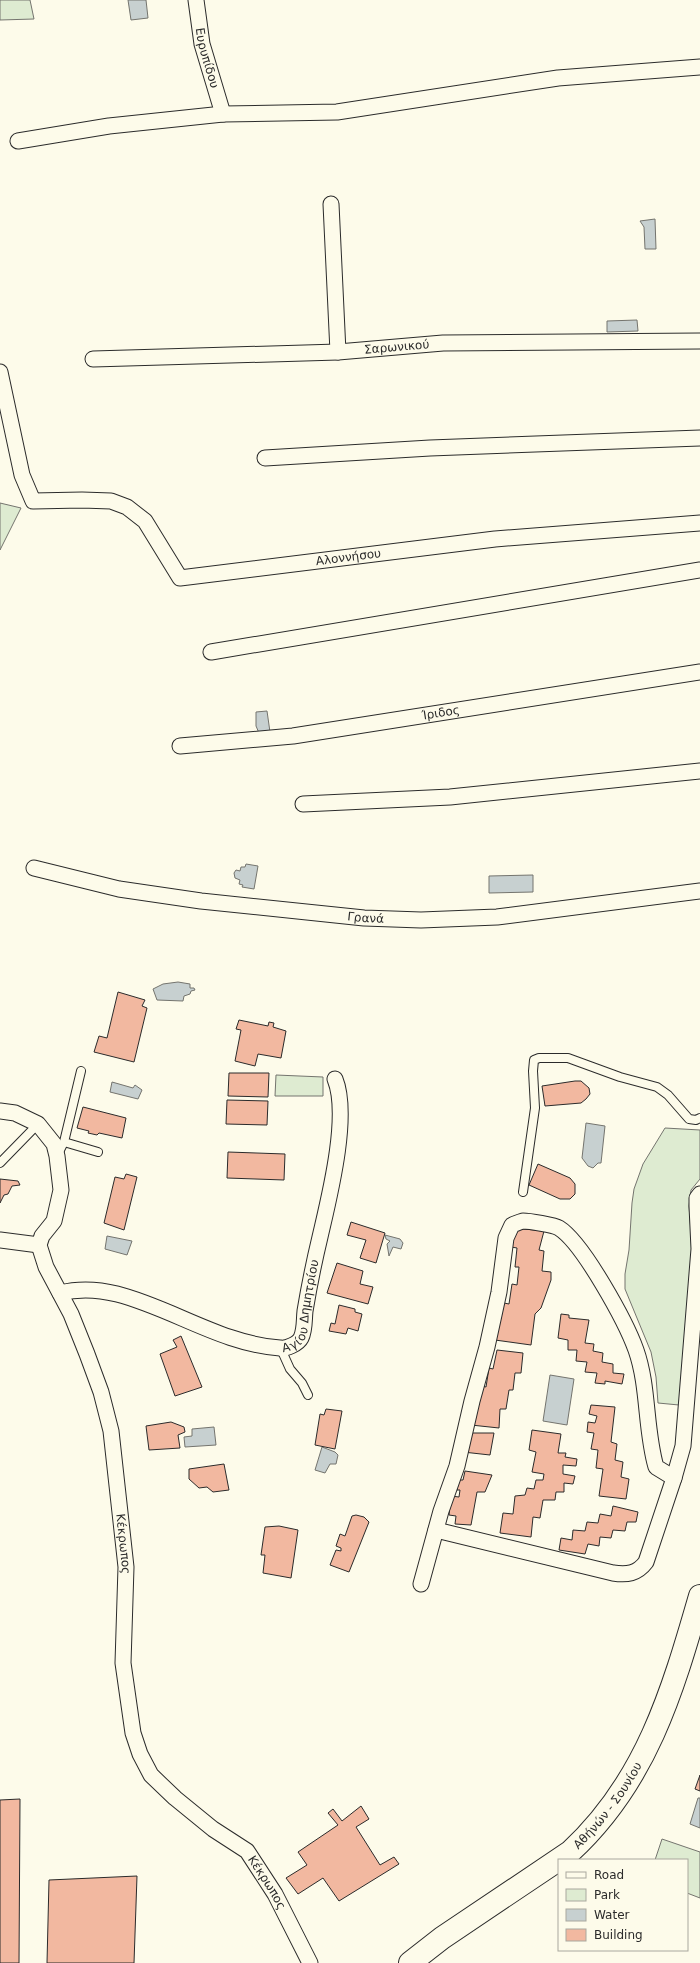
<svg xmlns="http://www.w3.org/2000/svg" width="700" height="1963" font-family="'DejaVu Sans',sans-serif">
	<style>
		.green { fill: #deebd1; stroke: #74746e }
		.water { fill: #c7d0d0; stroke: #74746e }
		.building { fill: #f2b8a0; stroke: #2b2b2b }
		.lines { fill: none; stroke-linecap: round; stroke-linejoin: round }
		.service-casing { stroke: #2b2b2b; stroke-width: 10 }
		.minor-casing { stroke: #2b2b2b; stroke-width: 17 }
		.primary-casing { stroke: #2b2b2b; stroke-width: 24 }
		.service { stroke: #fdfbea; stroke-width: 8 }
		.minor { stroke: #fdfbea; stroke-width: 15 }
		.primary { stroke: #fdfbea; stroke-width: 22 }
		.labels { text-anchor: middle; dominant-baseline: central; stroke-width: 3; stroke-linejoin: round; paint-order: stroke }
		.street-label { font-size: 12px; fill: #2b2b2b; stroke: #fdfbea }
	</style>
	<rect width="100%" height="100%" fill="#fdfbea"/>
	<path class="green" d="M0,0H30L34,19L0,20Z
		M0,503L21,508L0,550Z
		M276,1075L323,1077V1096H275Z
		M665,1128L700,1130V1179L691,1190L689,1206L693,1257L679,1405L658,1403L656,1377L651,1352L625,1289V1274L629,1250L632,1203L634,1189L643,1164Z
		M662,1839L700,1852V1898L687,1893V1860H655Z"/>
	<path class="water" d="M128,0H146L148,18L131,20Z
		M655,219L656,249H645L644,227L640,221Z
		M637,320L638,331L607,332V321Z
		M267,711L270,732L259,733L256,726V712Z
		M246,864L258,866L254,889L242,887L243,885L239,884L240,880L235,878L234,873L236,870L240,871L241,867H245Z
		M533,875V892L489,893V876Z
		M178,982L190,984V988H194L195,990L191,991L190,994L184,996L183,1001L157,1000L153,989L163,984Z
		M112,1082L133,1088L135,1085L142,1090L138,1099L110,1092Z
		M586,1123L605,1126L601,1163H598L593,1168L588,1166L582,1158Z
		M385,1235L400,1239L403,1243L401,1249L393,1247L389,1256L387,1244L390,1241L386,1239Z
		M107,1236L132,1241L127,1255L105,1249Z
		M550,1375L574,1379L567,1425L543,1421Z
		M214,1427L216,1445L185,1447L184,1437L192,1436V1429Z
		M322,1447L335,1452L338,1455L336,1464H330L325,1473L315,1470Z
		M698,1798H700V1828L690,1824Z"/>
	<path class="building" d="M118,992L145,1000L142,1006L147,1008L134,1062L94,1052L99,1036L107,1038Z
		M239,1020L268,1026L269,1022L274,1023L273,1027L286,1031L281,1058L258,1054L255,1066L235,1061L241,1030L236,1029Z
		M229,1073H269L268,1097L228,1096Z
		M575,1081H581L589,1088L590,1094L586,1099L581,1103L545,1106L542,1086Z
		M227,1100L268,1101L267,1125L226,1124Z
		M83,1107L126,1118L122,1138L99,1133L97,1135L88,1133L89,1131L77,1128Z
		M228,1152L285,1154L284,1180L227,1178Z
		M538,1164L570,1178L575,1184V1194L570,1199H560L529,1185Z
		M126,1174L137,1177L124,1230L104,1223L115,1177L124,1179Z
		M0,1179L18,1181L20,1185L12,1186L8,1194L4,1195L0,1203Z
		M351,1222L385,1233L376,1263L360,1258L366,1240L347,1235Z
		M514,1228L544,1231L539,1250L544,1251L542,1271L551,1272V1280L541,1308L535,1314L531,1345L495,1340L496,1322H500L504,1303L509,1304L512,1284L517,1285L519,1267H515L517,1248L511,1247Z
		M337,1263L363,1271L360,1284L373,1287L368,1304L327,1293Z
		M339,1305L355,1309V1312L362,1314L358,1331L348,1328L346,1334L329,1331L331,1323L335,1324Z
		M561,1314L569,1315V1318L589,1320L585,1343L594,1344L593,1351L603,1353L602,1362L613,1364V1373L624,1374L622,1384L605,1381V1384L595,1383L597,1373L585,1372L587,1362L576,1361L577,1350H568V1340L558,1338Z
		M181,1336L202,1387L175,1396L160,1354L177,1347L173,1340Z
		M497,1350L523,1353L521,1373H515L513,1390H509L506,1409H500L499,1428L471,1425L474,1405H479L482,1386L486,1387L489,1368L493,1369Z
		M591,1405L615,1407L611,1442L617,1444L615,1460L623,1462L621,1477L629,1479L626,1499L599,1496L603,1469L596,1468L598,1450L591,1449L594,1433L587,1432L588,1422L595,1423L597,1416L589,1414Z
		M326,1409L342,1411L335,1449L315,1445L320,1414L324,1415Z
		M171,1422L184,1427L185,1432L178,1435L180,1448L149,1450L146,1426Z
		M532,1430L561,1434L558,1453H566L565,1457L577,1459L576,1466L563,1465V1474L575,1476L573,1484L564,1483V1492H556L555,1500H543L540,1518L533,1517L531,1537L500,1533L503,1513L513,1514L515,1496L525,1495L527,1488L534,1489L536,1480H543L544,1474L532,1472L536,1452L529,1450Z
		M466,1433H494L490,1455L463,1452Z
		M224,1464L229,1490L213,1492L207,1487L199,1488L189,1479V1469Z
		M465,1471L492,1475L485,1492H477L471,1525L455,1524L456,1516L449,1515L451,1496L459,1497L460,1490H457L459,1480H463Z
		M613,1506L638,1512L636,1522H627L625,1531L613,1530L611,1538L600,1537L599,1546L588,1544L585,1554L559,1550L561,1538L572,1540L573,1530L585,1531L587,1522L598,1523L600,1514L611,1516Z
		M356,1515L364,1517L369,1522L349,1572L330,1565L336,1550L341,1551V1548L336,1546L340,1534L345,1536L352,1516Z
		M279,1526L298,1530L291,1578L263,1573L265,1555H261L265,1527Z
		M700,1775V1791L695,1789Z
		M20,1799L19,1963H0V1800Z
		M361,1806L369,1819L356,1827L380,1865L394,1857L399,1864L339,1901L323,1878L298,1894L286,1878L307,1865L298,1852L338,1825L328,1813L333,1809L342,1821Z
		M137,1876L134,1963H47L49,1880Z"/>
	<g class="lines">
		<g class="service-casing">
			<path id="service" d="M64,1142L98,1152
				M57,1156L64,1142L81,1071
				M0,1163L38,1124
				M523,1192L535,1108L533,1071L534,1060L539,1058H568L620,1077L657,1087L668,1095L689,1119L696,1120L700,1118
				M281,1349L290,1369L302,1383L308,1395"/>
		</g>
		<g class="minor-casing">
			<g id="minor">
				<path id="s1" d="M196,0L202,44L223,114"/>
				<path d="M18,141L109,126L223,114L337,112L558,78L700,67"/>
				<path d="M331,204L338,352"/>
				<path id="s2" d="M93,359L338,352L443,343L700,341"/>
				<path id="s3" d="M0,372L22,475L33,501L82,500L111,501L127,507L145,521L180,578L495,539L700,523"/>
				<path d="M265,458L430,448L700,438"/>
				<path d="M211,652L700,570"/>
				<path id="s4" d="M180,746L293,736L700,672"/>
				<path d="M303,804L450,797L700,771"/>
				<path id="s5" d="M34,868L119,889L201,901L364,918L421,920L497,917L700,891"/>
				<path id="s6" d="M0,1111L15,1113L38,1124L54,1144L57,1156L61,1190L54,1221L42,1236L39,1245L46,1267L71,1314L87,1354L101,1392L111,1431L126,1567L123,1663L133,1733L140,1754L151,1775L175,1798L213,1829L247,1851L275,1894L310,1963"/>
				<path d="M0,1240L39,1245"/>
				<path id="s7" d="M60,1293C80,1288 97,1289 117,1294C172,1308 222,1344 280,1348C286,1349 298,1344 301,1338C305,1330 304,1320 305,1311C309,1287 314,1262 320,1237C329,1198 350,1116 335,1079"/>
				<path d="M436,1530L613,1573C627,1575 637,1574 646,1562L674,1478L683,1446L699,1249L697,1206V1198L700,1194"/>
				<path d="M421,1584L441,1511L457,1466L472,1401L487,1347L499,1292L506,1238L512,1225C515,1224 519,1222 523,1221C529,1221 554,1225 559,1228C583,1243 626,1322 636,1350C649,1387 645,1429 656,1467L674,1478"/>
			</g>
		</g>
		<g class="primary-casing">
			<g id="primary">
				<path id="s8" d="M410,1963L442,1938L570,1852C646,1782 672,1693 700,1596"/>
			</g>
		</g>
		<use href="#service" class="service"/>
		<use href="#minor" class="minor"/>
		<use href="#primary" class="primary"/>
	</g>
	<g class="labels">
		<g class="street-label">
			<text stroke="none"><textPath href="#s1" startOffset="59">Ευρυπίδου</textPath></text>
			<text stroke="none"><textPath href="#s2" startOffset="304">Σαρωνικού</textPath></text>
			<text stroke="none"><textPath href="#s3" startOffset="488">Αλοννήσου</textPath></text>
			<text stroke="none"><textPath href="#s4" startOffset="263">Ίριδος</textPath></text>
			<text stroke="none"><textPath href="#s5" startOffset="336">Γρανά</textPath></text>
			<text stroke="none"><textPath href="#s7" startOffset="283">Αγίου Δημητρίου</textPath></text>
			<text stroke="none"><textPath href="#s6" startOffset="487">Κέκρωπος</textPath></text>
			<text stroke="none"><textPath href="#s8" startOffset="255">Αθήνών - Σουνίου</textPath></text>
			<text stroke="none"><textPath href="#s6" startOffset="883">Κέκρωπος</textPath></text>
		</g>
	</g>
	<rect x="558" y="1859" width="130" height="92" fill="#fdfbea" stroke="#a9a89e"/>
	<rect x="566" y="1872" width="20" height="6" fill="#fdfbea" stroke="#a9a89e"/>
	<text x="594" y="1879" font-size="12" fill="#2b2b2b">Road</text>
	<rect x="566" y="1889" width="20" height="12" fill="#deebd1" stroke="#a9a89e"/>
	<text x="594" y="1899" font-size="12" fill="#2b2b2b">Park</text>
	<rect x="566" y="1909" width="20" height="12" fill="#c7d0d0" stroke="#a9a89e"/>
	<text x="594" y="1919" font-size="12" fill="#2b2b2b">Water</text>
	<rect x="566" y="1929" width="20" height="12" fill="#f2b8a0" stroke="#a9a89e"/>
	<text x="594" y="1939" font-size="12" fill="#2b2b2b">Building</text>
</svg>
